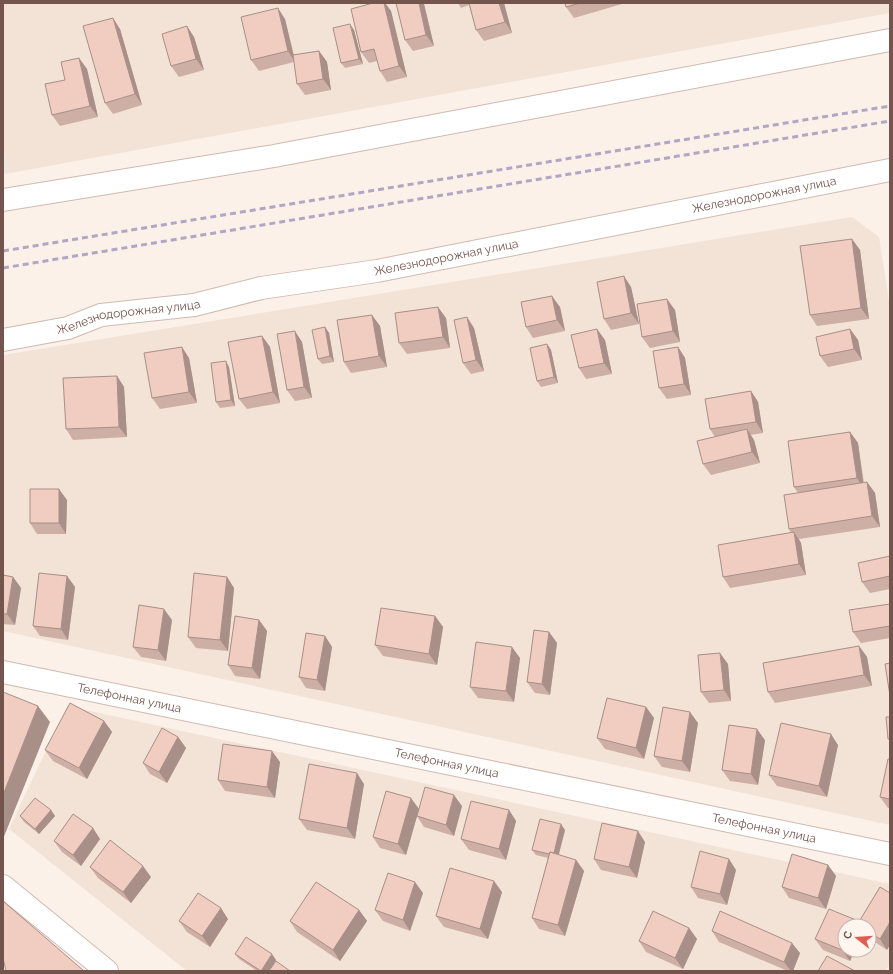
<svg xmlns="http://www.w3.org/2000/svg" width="893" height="974" font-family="Raleway,sans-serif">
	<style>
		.residential { fill: #f3e2d6; fill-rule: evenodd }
		.industrial { fill: #ece5e1 }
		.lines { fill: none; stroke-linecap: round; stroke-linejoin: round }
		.minor-casing { stroke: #cfbab1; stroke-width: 24 }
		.minor { stroke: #fff; stroke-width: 22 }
		.rail { stroke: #b2a6c5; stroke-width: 3; stroke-dasharray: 6 4; stroke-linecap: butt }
		.wall { fill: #ceafa6 }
		.shaded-wall { fill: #a88f87 }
		.building { fill: #f0ccc1; stroke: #a88f87 }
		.labels { text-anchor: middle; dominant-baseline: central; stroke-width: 4; stroke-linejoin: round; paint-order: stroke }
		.street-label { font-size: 12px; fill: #74554d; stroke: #fef5ee }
	</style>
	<rect width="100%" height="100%" fill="#fbf1e8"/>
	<path class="residential" d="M3,3H890V13L10,173L3,145Z
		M852,217L879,237L890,307V825L3,631V355Z
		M67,706L890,884V964L885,971H187L9,829ZM845,926H869V950H845Z"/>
	<path class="industrial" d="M3,145L10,173L3,174Z"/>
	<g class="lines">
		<g class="minor-casing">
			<g id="minor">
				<path d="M3,200L274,156L890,40"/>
				<path id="s1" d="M3,340L68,328L101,315L194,305L261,288L377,271L890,170"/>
				<path id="s2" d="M3,672L890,854"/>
				<path d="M3,886L107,971"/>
			</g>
		</g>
		<use href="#minor" class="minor"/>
		<path class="rail" d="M3,251L890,106
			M3,268L890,121"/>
	</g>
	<path class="wall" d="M373,3H385L391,11L407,77L387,82L380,71L377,61L369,63L361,52Z
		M458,3H504L512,33L484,41L476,30L469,5L461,8Z
		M565,3H621L622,4L574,18L566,7Z
		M424,4L434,46L413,51L405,40Z
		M285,19L294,55L319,51L327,62L331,90L305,95L297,84L294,62L259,71L251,60Z
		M120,29L142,105L113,114L105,103Z
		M354,30L363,64L345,68L341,63Z
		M194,37L204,70L179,77L171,66Z
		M79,58L87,69L98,117L60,126L52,115L65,80Z
		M852,239L860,250L869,319L817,326L810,315Z
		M631,287L639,324L611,330L604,319Z
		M560,307L565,331L533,338L526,327Z
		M675,310L680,342L650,348L642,337Z
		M446,318L450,348L407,354L399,343Z
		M380,326L387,367L351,373L344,362Z
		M325,327L329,333L334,362L322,364L318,359Z
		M474,328L484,371L471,374L463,363Z
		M850,329L858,340L862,360L828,367L820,356Z
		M262,336L270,347L280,403L247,409L239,399Z
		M605,340L612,374L586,379L579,368Z
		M302,342L312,398L295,401L287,390Z
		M547,344L551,350L558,383L541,387L537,381Z
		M678,347L685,358L691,395L667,399L659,388Z
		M189,358L197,403L160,409L152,398Z
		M229,367L235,406L220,408L216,402Z
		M117,376L124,387L127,437L73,440L66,429Z
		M751,391L758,402L763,433L750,435L754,440L760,463L711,475L703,464L715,437L710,429Z
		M850,432L858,443L864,483L867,482L875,493L880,527L799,539L801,543L806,575L730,588L723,577L791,533L789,529L798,493L794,487Z
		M67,500L66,534H37L30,523Z
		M890,556V589L870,593L862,582Z
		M3,575L13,577L21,588L15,625L3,624Z
		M67,576L75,587L68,640L40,636L33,626Z
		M227,577L234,588L228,651L196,648L188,637Z
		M890,604V638L861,643L853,632Z
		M435,616L443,627L437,665L383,656L375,645Z
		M172,620L166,661L141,657L133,647Z
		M259,620L267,631L260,679L235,676L228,665Z
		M549,632L557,643L550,695L535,693L527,682Z
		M325,636L332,647L325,691L306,688L299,677Z
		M859,646L867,657L872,686L775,703L768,692Z
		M520,658L514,702L478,698L470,687Z
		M728,664L731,701L709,703L701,692Z
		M646,707L654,718L644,759L605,749L597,738Z
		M104,721L112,732L87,779L53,761L45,750Z
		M698,723L690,772L662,767L654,756Z
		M178,737L186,748L167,783L150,774L143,763Z
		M765,740L758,785L730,781L722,770Z
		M838,745L827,797L777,786L769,775Z
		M890,759V808H888L880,797Z
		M280,762L275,798L225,791L218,780Z
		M364,784L355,839L307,830L299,819Z
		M462,806L454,836L424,827L417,816L406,855L380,848L373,837L419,809Z
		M51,810L55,816L39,834L24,822L20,816Z
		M509,810L516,821L506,860L469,850L461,839Z
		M565,830L559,855L576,860L584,871L565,936L539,929L532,918L548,858L536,855L532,850Z
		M100,839L81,866L62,852L54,841Z
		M645,842L637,878L601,870L594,859Z
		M828,865L836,876L826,909L789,898L782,887Z
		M90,867L151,877L131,903L98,878Z
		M736,870L727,905L698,898L691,887Z
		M880,887L887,950L869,938V926H845V950H855L850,961L823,950L815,939L856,920L858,924Z
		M502,892L488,939L444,927L436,916Z
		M423,893L410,931L383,921L375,910Z
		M359,910L367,921L340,961L297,932L290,921Z
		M228,919L210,947L187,932L179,921Z
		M689,928L697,939L683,969L646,952L639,941Z
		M712,931L800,953L793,971H788L719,942Z
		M235,954L276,960L269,971H257L239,959Z"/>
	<path class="shaded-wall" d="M384,3H385L391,11L407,77L399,66Z
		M419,3H423L424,4L434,46L426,35Z
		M499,3H504L512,33L505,22Z
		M278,8L285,19L295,62L288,51Z
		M113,18L120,29L142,105L135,94Z
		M350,24L354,30L363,64L359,59Z
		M187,26L194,37L204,70L196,59Z
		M319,51L327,62L331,90L323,79Z
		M79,58L87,69L98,117L90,106Z
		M852,239L860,250L869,319L861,308Z
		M624,276L631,287L639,324L631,313Z
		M552,296L560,307L565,331L557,320Z
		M667,299L675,310L680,342L673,331Z
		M438,307L446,318L450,348L443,337Z
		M372,315L380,326L387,367L379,356Z
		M467,317L474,328L484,371L476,360Z
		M325,327L329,333L334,362L330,356Z
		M597,329L605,340L612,374L604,363Z
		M850,329L858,340L862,360L854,349Z
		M295,331L302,342L312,398L304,387Z
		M262,336L270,347L280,403L273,392Z
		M547,344L551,350L558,383L554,377Z
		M182,347L189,358L197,403L189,392Z
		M678,347L685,358L691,395L684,384Z
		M226,361L229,367L235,406L231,400Z
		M117,376L124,387L127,437L119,427Z
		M751,391L758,402L763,433L756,422Z
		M747,429L754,440L760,463L752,452Z
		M850,432L858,443L864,489L857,478Z
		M867,482L875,493L880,527L872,516Z
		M59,489L67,500L66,534L59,523Z
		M794,532L801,543L806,575L799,564Z
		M67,576L75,587L68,640L61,629Z
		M13,577L21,588L15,625L7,614Z
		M227,577L234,588L228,651L220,640Z
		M164,609L172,620L166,661L158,650Z
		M435,616L443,627L437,665L429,654Z
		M259,620L267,631L260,679L252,668Z
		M549,632L557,643L550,695L542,684Z
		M325,636L332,647L325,691L317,680Z
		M859,646L867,657L872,686L864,675Z
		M512,647L520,658L514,702L506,691Z
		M720,653L728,664L731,701L724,690Z
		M38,706L50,722L3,839V795Z
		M646,707L654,718L644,759L636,748Z
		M690,712L698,723L690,772L682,761Z
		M104,721L112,732L87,779L79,768Z
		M757,729L765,740L758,785L751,774Z
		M831,734L838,745L827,797L819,786Z
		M178,737L186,748L167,783L159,772Z
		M272,751L280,762L275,798L267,787Z
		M357,773L364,784L355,839L347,828Z
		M454,795L462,806L454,836L446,825Z
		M411,798L419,809L406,855L398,844Z
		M51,810L55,816L39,834L35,829Z
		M509,810L516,821L506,860L499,849Z
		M561,824L565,830L557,860L553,855Z
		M93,828L100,839L81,866L73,855Z
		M638,831L645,842L637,878L629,867Z
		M729,859L736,870L727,905L720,894Z
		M576,860L584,871L565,936L558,925Z
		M828,865L836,876L826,909L818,898Z
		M143,866L151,877L131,903L123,892Z
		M494,881L502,892L488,939L480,929Z
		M415,882L423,893L410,931L403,920Z
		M221,908L228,919L210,947L202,936Z
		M359,910L367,921L340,961L333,950Z
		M856,920L860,926L857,925L858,926H853Z
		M890,922V945L887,950L880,939Z
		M689,928L697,939L683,969L675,958Z
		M792,943L800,953L793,971H791L784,962Z
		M845,944V950H855L850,961L842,950Z
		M272,954L276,960L269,971H261Z"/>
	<path class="building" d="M373,3H384L399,66L380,71L374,49L361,52L351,9Z
		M396,3H419L426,35L405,40Z
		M469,3H499L505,22L476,30Z
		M565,3H580L566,7Z
		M278,8L288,51L251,60L241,17Z
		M113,18L135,94L105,103L83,26Z
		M350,24L359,59L341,63L333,28Z
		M187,26L196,59L171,66L162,34Z
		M319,51L323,79L297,84L293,55Z
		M79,58L90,106L52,115L45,84L65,80L61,62Z
		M852,239L861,308L810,315L800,246Z
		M624,276L631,313L604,319L597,282Z
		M552,296L557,320L526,327L521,302Z
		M667,299L673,331L642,337L637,304Z
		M438,307L443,337L399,343L395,313Z
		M372,315L379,356L344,362L337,320Z
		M467,317L476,360L463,363L454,320Z
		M325,327L330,356L318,359L312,330Z
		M597,329L604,363L579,368L571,335Z
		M850,329L854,349L820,356L816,337Z
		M295,331L304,387L287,390L277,334Z
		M262,336L273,392L239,399L228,342Z
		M547,344L554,377L537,381L530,348Z
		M182,347L189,392L152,398L144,353Z
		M678,347L684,384L659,388L653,351Z
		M226,361L231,400L216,402L211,363Z
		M117,376L119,427L66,429L63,378Z
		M751,391L756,422L710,429L705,399Z
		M747,429L752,452L703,464L697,441Z
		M850,432L857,478L794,487L788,441Z
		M867,482L872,516L789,529L784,495Z
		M30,489H59V523H30Z
		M794,532L799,564L723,577L718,545Z
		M890,556V576L862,582L858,563Z
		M39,573L67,576L61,629L33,626Z
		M194,573L227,577L220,640L188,637Z
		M3,575L13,577L7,614H3Z
		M890,604V626L853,632L849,610Z
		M139,605L164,609L158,650L133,647Z
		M381,608L435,616L429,654L375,645Z
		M235,616L259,620L252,668L228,665Z
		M534,630L549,632L542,684L527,682Z
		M306,633L325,636L317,680L299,677Z
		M476,642L512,647L506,691L470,687Z
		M859,646L864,675L768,692L763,663Z
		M720,653L724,690L701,692L698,655Z
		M890,663V696L885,664Z
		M3,692L38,706L3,795Z
		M607,698L646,707L636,748L597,738Z
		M70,703L104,721L79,768L45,750Z
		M663,707L690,712L682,761L654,756Z
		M886,717H890V739H888Z
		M781,723L831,734L819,786L769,775Z
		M729,725L757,729L751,774L722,770Z
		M162,728L178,737L159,772L143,763Z
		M223,744L272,751L267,787L218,780Z
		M888,759H890V799L880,797Z
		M309,764L357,773L347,828L299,819Z
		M425,787L454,795L446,825L417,816Z
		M386,791L411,798L398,844L373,837Z
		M35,798L51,810L35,829L20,816Z
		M471,801L509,810L499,849L461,839Z
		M73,814L93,828L73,855L54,841Z
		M540,819L561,824L554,853L550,852L549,854L532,850Z
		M602,823L638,831L629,867L594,859Z
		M110,840L143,866L123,892L90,867Z
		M700,851L729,859L720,894L691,887Z
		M550,852L576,860L558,925L532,918Z
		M792,854L828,865L818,898L782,887Z
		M450,868L494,881L480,929L436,916Z
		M388,873L415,882L403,920L375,910Z
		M316,882L359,910L333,950L290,921Z
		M880,887L890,893V922L880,939L869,932V926H859L857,925Z
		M198,893L221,908L202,936L179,921Z
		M3,901L84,971H6L3,958Z
		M829,909L856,920L853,926H845V944L842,950L815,939Z
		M653,911L689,928L675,958L639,941Z
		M720,911L792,943L784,962L712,931Z
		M246,937L272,954L261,971L235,954Z
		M827,956L855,971H818Z
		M276,961L290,971H269Z"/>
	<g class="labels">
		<g class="street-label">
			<text stroke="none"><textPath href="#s1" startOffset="776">Железнодорожная улица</textPath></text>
			<text stroke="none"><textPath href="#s1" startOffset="452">Железнодорожная улица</textPath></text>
			<text stroke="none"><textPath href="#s1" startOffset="128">Железнодорожная улица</textPath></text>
			<text stroke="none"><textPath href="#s2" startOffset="129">Телефонная улица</textPath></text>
			<text stroke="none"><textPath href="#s2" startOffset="453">Телефонная улица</textPath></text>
			<text stroke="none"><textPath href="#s2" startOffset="777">Телефонная улица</textPath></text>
		</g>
	</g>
	<rect width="893" height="974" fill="none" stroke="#74554d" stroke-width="8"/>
	<g transform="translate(857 938) rotate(287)"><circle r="19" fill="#fef5ee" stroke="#c7b5ae"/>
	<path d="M0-3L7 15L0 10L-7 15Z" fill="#df5d53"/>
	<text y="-6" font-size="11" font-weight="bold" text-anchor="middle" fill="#74554d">С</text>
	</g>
</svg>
